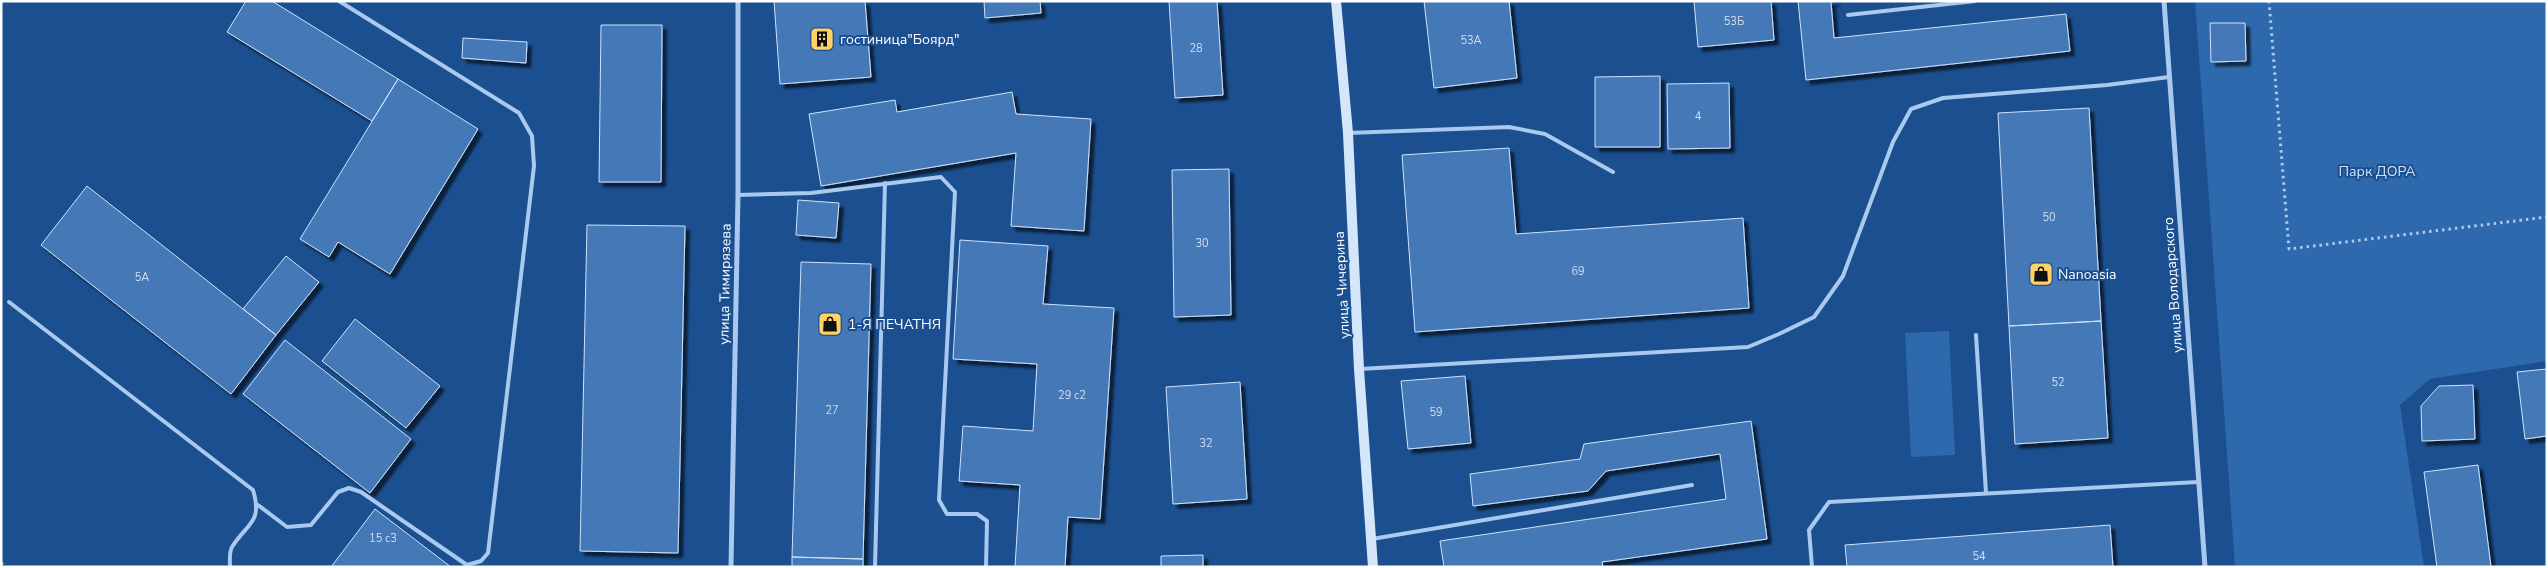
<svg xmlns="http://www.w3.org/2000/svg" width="2548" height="568" font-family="'Nunito Sans',sans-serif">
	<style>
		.green { fill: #2e69ad }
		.building { fill: #4478b7; stroke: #cfe3fa; filter: url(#shadow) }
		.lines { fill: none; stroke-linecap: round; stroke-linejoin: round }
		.path { stroke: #a9c9ee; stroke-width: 3; stroke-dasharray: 2.5 4; stroke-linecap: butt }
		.lane { stroke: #a9c9ee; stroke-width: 4 }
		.street { stroke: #a9c9ee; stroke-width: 5 }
		.secondary { stroke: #d6e6fa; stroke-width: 10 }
		.labels { text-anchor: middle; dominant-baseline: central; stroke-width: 4; stroke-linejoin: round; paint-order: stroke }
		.number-label { font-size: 11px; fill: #d0dded }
		.poi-label { font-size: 14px; fill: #fff; stroke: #1b4f8f; text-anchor: start }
		.park-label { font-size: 14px; fill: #cfe3fa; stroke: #1b4f8f }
		.street-label { font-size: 14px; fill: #fff; stroke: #1b4f8f }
	</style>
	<defs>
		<filter id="shadow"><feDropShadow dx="4.5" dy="4.5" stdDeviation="1" flood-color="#0009"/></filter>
	</defs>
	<rect width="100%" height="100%" fill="#1b4f8f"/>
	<path class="green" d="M2195,1H2547V361L2430,379L2400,405L2424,567H2235Z
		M1949,331L1955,455L1911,457L1905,333Z"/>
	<path class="building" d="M246,1H272L398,79L372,121L227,32Z
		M774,1H865L871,77L780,84Z
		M984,1H1040L1041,13L985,18Z
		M1169,1H1217L1223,95L1175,98Z
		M1424,1H1509L1517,78L1434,88Z
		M1694,1H1771L1774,40L1698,47Z
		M1798,1H1836L1831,2L1834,38L2066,14L2070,51L1806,80Z
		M2210,23H2245L2246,61L2211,62Z
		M601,25H662L661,182H599Z
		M463,38L527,42L526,63L462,58Z
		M1660,76V147H1595V77Z
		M398,79L478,129L390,274L338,242L329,257L300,239Z
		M1729,83L1730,148L1668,149L1667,84Z
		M1012,92L1016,114L1091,119L1084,231L1011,226L1016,153L821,186L809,114L895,100L897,112Z
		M2089,108L2101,321L2009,326L1998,113Z
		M1509,148L1516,234L1743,218L1749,308L1415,332L1402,155Z
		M1229,169L1231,315L1174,317L1172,170Z
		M87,186L276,335L231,394L41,245Z
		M798,200L839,203L836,238L796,235Z
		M587,225L685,226L678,553L580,551Z
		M960,240L1048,246L1043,304L1114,308L1100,519L1068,517L1065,567H1015L1020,485L959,481L963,426L1033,431L1037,364L953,359Z
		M286,256L319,282L276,335L243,309Z
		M801,262L871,264L863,559L792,557Z
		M355,319L440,386L406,428L322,361Z
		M2101,321L2108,438L2015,444L2009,326Z
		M285,340L411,439L370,493L243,394Z
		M2547,369V436L2525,439L2517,372Z
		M1465,376L1471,443L1408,449L1401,381Z
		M1240,382L1247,499L1173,504L1166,387Z
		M2473,385L2475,439L2422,441L2421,406L2439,386Z
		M1751,421L1767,539L1602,562L1603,567H1444L1440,541L1726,499L1720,454L1606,471L1588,491L1473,506L1470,474L1580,459L1584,444Z
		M2478,465L2491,567H2437L2424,472Z
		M375,509L451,567H331Z
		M2110,525L2113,567H1847L1845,545Z
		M1203,555V567H1161V556Z
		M792,557L863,559V567H792Z"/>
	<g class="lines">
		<path class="path" d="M2269,1L2289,249L2547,217
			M1,563L6,567"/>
		<path class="lane" d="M1848,15L1975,1
			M1348,133L1509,127L1545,134L1613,172
			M738,195L811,193L941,177L955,192L939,500L947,514H977L987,521L986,567
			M9,302L253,490C263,523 247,523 232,547C229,552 230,561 230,567
			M1976,335L1986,493
			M1360,369L1748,347L1779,334L1814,317L1843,276L1893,142L1911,109L1943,98L2107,85L2169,77
			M258,505L287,527L311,525L338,492L349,488L361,492L467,565L481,561L488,553L534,166L532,136L519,113L339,1
			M1372,539L1692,485
			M875,567L885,183
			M1812,567L1809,530L1829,502L2198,482"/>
		<path class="street" d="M2164,1L2205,567
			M731,567L738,195V1"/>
		<path class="secondary" d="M1336,1L1348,133L1359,369L1373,567"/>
	</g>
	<defs>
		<g id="building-square" transform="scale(1.25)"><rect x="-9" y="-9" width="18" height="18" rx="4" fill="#ffd166" stroke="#1b4f8f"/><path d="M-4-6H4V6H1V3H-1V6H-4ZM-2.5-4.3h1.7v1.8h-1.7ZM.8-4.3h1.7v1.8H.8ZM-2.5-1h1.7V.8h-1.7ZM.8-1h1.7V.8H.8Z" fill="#111"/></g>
		<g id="shop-square" transform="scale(1.25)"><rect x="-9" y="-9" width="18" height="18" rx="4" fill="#ffd166" stroke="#1b4f8f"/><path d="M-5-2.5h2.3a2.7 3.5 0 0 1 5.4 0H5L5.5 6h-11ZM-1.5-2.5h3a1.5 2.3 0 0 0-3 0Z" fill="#111"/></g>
	</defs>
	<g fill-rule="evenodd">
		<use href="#building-square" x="822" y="39"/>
		<use href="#shop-square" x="2041" y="274"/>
		<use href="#shop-square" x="830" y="324"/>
	</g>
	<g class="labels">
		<g class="number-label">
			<text x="1734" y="21">53Б</text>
			<text x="1471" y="40">53А</text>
			<text x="1196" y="48">28</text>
			<text x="1698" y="116">4</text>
			<text x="2049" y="217">50</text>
			<text x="1202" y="243">30</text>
			<text x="1578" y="271">69</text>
			<text x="142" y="277">5А</text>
			<text x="2058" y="382">52</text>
			<text x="1072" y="395">29 с2</text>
			<text x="832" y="410">27</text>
			<text x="1436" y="412">59</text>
			<text x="1206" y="443">32</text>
			<text x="383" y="538">15 с3</text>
			<text x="1979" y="556">54</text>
		</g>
		<g class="poi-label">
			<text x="840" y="39">гостиница"Боярд"</text>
			<text x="2058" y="274">Nanoasia</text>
			<text x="848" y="324">1-Я ПЕЧАТНЯ</text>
		</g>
		<g class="park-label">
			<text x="2377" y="171">Парк ДОРА</text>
		</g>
		<g class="street-label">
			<text transform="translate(725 284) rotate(-89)">улица Тимирязева</text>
			<text transform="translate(1342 285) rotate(-93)">улица Чичерина</text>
			<text transform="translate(2173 285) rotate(-94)">улица Володарского</text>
		</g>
	</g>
	<rect width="2548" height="568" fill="none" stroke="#ffffff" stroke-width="5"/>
</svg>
